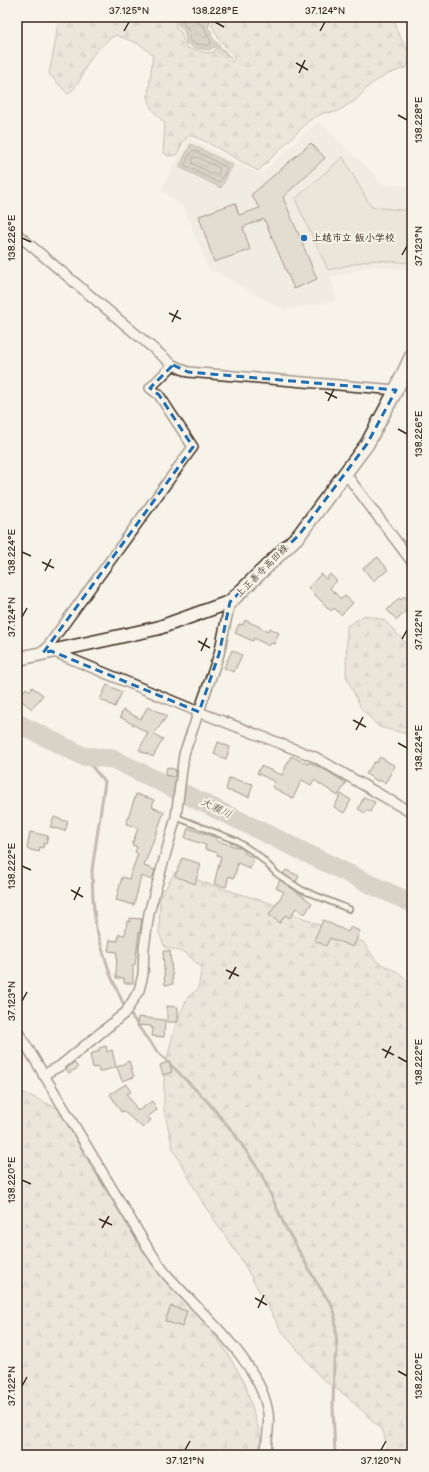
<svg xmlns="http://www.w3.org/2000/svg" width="429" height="1472" font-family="'Balsamiq Sans','Klee One',sans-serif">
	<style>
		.built { fill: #e9e4d9 }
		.forest { fill: url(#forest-firs); stroke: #8b8074 }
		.pitch { fill: #dbd6cb; stroke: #8b8074 }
		.water { fill: url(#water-waves); stroke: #84786c }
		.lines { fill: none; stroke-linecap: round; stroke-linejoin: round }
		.shore { stroke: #6b5e52; stroke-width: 1 }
		.stream { stroke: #84786c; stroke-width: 3 }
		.river { stroke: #b4aca0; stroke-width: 19 }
		.building { fill: #c8c1b6; stroke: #3b2a1e }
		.lane-casing { stroke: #3b2a1e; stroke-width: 8 }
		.street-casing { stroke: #3b2a1e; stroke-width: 12 }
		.secondary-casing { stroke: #3b2a1e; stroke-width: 16 }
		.lane { stroke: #f7f3e8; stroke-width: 4.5 }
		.street { stroke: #f7f3e8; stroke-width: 9 }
		.secondary { stroke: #f7f3e8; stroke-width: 13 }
		.marked { fill: none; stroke: #1f6fb2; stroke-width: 3; stroke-dasharray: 8 5; stroke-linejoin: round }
		.ticks { fill: none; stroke: #3b2a1e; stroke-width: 1.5 }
		.poi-dot { fill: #1f6fb2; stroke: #f7f3e8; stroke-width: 1.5 }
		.labels { text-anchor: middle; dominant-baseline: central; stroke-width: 4; stroke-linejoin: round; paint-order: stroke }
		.poi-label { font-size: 10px; font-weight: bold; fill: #3b2a1e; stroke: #f7f3e8; text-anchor: start }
		.street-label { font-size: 10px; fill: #3b2a1e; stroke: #f7f3e8 }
		.water-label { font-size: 11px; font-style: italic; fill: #5f5145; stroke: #f7f3e8 }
		.neatline { fill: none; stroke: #3b2a1e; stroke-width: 1.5 }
		.ticks-label { font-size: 10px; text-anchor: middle; fill: #3b2a1e }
	</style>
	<defs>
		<pattern id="forest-firs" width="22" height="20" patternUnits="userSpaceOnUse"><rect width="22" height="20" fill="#dbd6cb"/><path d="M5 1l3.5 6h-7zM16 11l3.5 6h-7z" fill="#bdb8ae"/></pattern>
		<pattern id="water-waves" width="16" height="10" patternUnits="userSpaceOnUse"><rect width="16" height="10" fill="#b4aca0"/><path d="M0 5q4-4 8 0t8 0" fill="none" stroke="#948c82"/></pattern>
	</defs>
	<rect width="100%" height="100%" fill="#f7f3e8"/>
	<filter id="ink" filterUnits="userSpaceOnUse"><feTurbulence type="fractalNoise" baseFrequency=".025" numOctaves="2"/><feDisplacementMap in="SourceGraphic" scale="8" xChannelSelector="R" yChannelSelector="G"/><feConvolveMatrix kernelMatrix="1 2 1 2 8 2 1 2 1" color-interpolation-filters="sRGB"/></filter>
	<g filter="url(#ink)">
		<path class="built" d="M319,121L383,184L412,186V270L375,266L330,277L337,301L284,310L208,268L185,209L161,189L189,138L260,175Z"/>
		<path class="forest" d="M58,17H166L170,20L176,21V29L181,32L184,42L187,48L208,53L213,52L215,50L232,62L234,59L232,54L219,39L212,26L214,19L213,17H395C395,20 395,24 396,27C400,42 414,49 407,67L386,75L371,84L356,100L336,112L323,113L310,120L258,171L205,141L189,135L182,144L177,155L168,156L163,152L165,124L151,108L148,96L153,55L141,45L116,35C105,41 97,49 90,59C82,72 82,83 68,94L49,74L56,39Z
			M365,615L384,620L409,646L412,644V735L379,727L361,708L346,676L347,626Z
			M175,872L214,886L270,903L312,922L363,942L377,962L398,972L412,985V1455H389L383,1431L349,1398L322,1379L281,1330L241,1259L204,1205L173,1149L164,1110V1070L176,1023L188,997L198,989L202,968L186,953L165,947L159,933L160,898Z
			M24,1093L59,1109L81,1149L106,1191L133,1235L155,1267L178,1295L200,1317L223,1346L245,1383L261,1438L258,1455H17V1096Z"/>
		<path class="pitch" d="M343,157L371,207L412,211V263L371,260L328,270L295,199Z"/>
		<path class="water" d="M176,17H199V18L202,20L209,18L211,20L208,28L211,31L212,37L231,58L214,47L209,50L195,48L186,43C185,35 186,30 178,25L179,18Z
			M191,144L233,165L221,188L179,167Z"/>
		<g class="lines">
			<path class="shore" d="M183,17V23L189,31L190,41L196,44L209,45L211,42L205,30L204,25L197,22L196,17
				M194,150L226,167L227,169L220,182H217L186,166L185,164L192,151Z
				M194,157H197L219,168L220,171L218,175H215L193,164L192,162Z"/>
			<path class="stream" d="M83,756L105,782L92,870L93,900L96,928L110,974L123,1003L145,1036L157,1051L207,1101L233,1132L261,1173L284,1224L315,1280L331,1304L335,1314L337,1352L334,1362L333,1407L335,1455"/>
			<path class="river" d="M17,723L83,756L113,759L374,886L412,903"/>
		</g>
		<path class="building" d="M311,143L325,158L283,197L317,279L294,289L264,219L243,227L250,250L214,262L199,216L235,203L239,215L260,208L251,195Z
			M378,557L388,570L373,581L363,568Z
			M321,574L326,579L330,574L337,581L330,588L341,599L345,596L353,603L341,615L334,608L331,611L308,588Z
			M404,596L412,605L397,620L387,610L399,598L401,600Z
			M245,620L268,631L270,628L279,633L274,644L271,643L269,646L254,638L253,641L235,633L239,624L243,625Z
			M232,650L242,655L234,672L224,668Z
			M107,685L122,692L115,707L100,699Z
			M32,687L43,695L32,709L18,698L26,688L30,691Z
			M148,706L167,716L154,734L163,739L153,757L139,750L148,733L120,717L123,710L141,719Z
			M218,742L230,747L226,759L214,754Z
			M291,756L308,764L309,762L327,771L346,783L338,796L314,780L311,785L302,780L293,798L272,787L275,782L257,773L261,766L282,775Z
			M380,757L395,766L385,783L380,780L379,782L366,774L374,762L376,763Z
			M167,767L176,770L174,777L165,775Z
			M229,778L253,784L249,797L226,790Z
			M136,794L154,800L152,807L164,812L144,866L155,870L152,880L141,876L134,905L116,900L122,877L129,879L138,854L135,852L137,847L132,845L138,828L126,824Z
			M341,794L351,800L344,813L334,807Z
			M364,797L375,802L370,812L366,810L365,813L358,809Z
			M54,817L68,822L65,831L50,827Z
			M188,828L217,838V841L241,848L245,851L244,853L254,858L250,869L238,863L234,878L229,876L226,887L214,884L221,856L217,855L218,853L205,849L206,845L185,838Z
			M30,832L48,836L46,844L44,843L43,848L40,847L39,852L27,849Z
			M182,858L201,864L195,884L175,876Z
			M286,870L299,876L296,882L283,874Z
			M280,880L312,903L305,914L296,908L290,918L285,915L280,923L269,915L284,892L276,888Z
			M130,918L142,919L140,932H139L135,965H133V983H124V978H116L117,952L108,951L110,940L118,941L119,934L125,935L127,921L130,922Z
			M323,920L348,932L350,927L360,931L353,947L330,938L326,946L314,940Z
			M163,951H170L173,984L165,985Z
			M167,1006L178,1007V1022H167Z
			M138,1017L165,1020L164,1037L152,1036L153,1028H151V1026L137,1025Z
			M106,1046L107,1052L112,1050L116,1067L99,1072L98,1067L93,1068L90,1054L99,1051V1048Z
			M129,1061L134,1077L122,1081L117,1067Z
			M74,1062L78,1068L69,1073L66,1069Z
			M169,1062L172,1072L163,1075L160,1065Z
			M126,1084L131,1092L127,1094L138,1111L152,1101L157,1110L147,1117L151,1120L143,1128L123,1111L121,1112L110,1094Z
			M171,1306L187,1311L182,1327L165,1321Z"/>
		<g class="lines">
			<g class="lane-casing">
				<path id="lane" d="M176,817L237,841L258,855L277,874L302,890L349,909"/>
			</g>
			<g class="street-casing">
				<path id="street" d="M17,234L173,365L188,372L396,390
					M345,473L412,562
					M52,651L199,712L315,757L412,813
					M43,653L193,447L159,395L150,388L173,365
					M17,1030L149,1250C155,1258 160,1267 167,1275C199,1312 261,1362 268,1413C270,1425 266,1442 266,1455
					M43,1075L60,1066L126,1012L139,990L143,975L144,948L149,913L176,817L184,754L219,654L230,602"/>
			</g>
			<g class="secondary-casing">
				<path id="secondary" d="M17,659L158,628L230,602L299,535L367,444L396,390L412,355"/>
			</g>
			<use href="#lane" class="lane"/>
			<use href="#street" class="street"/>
			<use href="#secondary" class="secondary"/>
		</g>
	</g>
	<path d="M0 0H429V1472H0ZM173,365L188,372L396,390L367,444L299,535L230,602L219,654L199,712L51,651L43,653L193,447L159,395L150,388Z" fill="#f7f3e8" fill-opacity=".55" fill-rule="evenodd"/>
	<path class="marked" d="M173,365L188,372L396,390L367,444L299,535L230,602L219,654L199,712L51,651L43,653L193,447L159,395L150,388Z"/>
	<path class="ticks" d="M215,22L224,27M124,31L129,22M320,31L325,22M296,63L308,70M299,73L305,60M398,115L407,120M22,238L31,242M402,255L407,246M169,313L181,319M172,322L178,310M325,392L337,398M328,401L334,389M398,429L407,434M22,552L31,556M42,562L54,568M45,571L51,559M22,617L27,608M402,639L407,630M198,641L210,648M201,651L207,638M353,720L366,727M356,730L363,717M398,743L407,748M22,866L31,870M71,890L83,897M74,900L80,887M226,970L239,976M229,979L236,967M22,1001L27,992M382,1049L394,1055M398,1057L407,1062M385,1058L391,1046M22,1180L31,1184M99,1219L112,1225M102,1228L109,1216M255,1298L267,1305M258,1308L264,1295M398,1371L407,1376M22,1386L27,1377M185,1450L190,1441M381,1450L386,1441"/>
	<circle class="poi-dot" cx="304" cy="238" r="4"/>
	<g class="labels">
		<g class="poi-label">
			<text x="312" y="238">上越市立 飯小学校</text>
		</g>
		<g class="street-label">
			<text transform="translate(262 571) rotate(-45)">上正善寺高田線</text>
		</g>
		<g class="water-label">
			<text transform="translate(216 808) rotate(26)">大瀬川</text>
		</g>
	</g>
	<rect width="429" height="1472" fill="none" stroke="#f7f3e8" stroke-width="44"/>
	<rect x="22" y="22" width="385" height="1428" class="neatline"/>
	<g class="ticks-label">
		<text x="129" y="14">37.125°N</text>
		<text x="215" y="14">138.228°E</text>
		<text x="325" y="14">37.124°N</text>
		<text transform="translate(418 120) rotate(-90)" y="4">138.228°E</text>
		<text transform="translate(11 238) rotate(-90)" y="4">138.226°E</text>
		<text transform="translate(418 246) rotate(-90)" y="4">37.123°N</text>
		<text transform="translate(418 434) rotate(-90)" y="4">138.226°E</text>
		<text transform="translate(11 552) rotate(-90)" y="4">138.224°E</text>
		<text transform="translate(11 617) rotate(-90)" y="4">37.124°N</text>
		<text transform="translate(418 630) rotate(-90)" y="4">37.122°N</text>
		<text transform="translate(418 748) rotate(-90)" y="4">138.224°E</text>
		<text transform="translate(11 866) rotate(-90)" y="4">138.222°E</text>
		<text transform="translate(11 1001) rotate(-90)" y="4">37.123°N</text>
		<text transform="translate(418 1062) rotate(-90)" y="4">138.222°E</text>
		<text transform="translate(11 1180) rotate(-90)" y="4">138.220°E</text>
		<text transform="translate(418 1376) rotate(-90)" y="4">138.220°E</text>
		<text transform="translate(11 1386) rotate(-90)" y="4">37.122°N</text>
		<text x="185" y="1464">37.121°N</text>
		<text x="381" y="1464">37.120°N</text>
	</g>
</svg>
